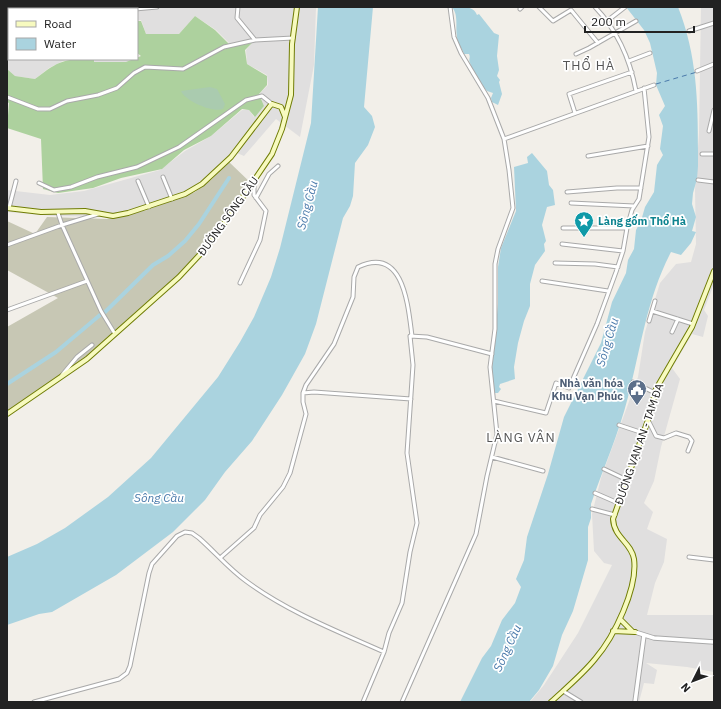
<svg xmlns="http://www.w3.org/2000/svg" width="721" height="709" font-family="'IBM Plex Sans',sans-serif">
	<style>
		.residential { fill: #e0dfdf }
		.construction { fill: #c7c7b4 }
		.forest { fill: #add19e }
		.cemetery { fill: #aacbaf }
		.water { fill: #aad3df }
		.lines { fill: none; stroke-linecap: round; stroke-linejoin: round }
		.canal { stroke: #aad3df; stroke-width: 4 }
		.ferry { stroke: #4a7aab; stroke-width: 1; stroke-dasharray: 5 4; stroke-linecap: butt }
		.minor-casing { stroke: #a9a9a9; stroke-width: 5 }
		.tertiary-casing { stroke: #a9a9a9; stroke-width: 5.5 }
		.secondary-casing { stroke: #707d05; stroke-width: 6 }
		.minor { stroke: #fff; stroke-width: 3 }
		.tertiary { stroke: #fff; stroke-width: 3.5 }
		.secondary { stroke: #f7fabf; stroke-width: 4 }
		.labels { text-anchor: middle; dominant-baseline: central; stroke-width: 3.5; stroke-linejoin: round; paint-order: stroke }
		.street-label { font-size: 11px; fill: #222; stroke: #fff }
		.culture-label { font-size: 11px; font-weight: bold; fill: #0d838f; stroke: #fff; text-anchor: start }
		.service-label { font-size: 11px; font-weight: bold; fill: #4e5e75; stroke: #fff; text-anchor: end }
		.water-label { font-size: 12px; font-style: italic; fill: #4a7aab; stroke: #fff }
		.quarter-label { font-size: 13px; letter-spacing: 1px; fill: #555; stroke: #fff }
	</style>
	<rect width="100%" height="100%" fill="#f2efe9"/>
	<path class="residential" d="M41,7H316L314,65L300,137L276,119L244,156L237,153L211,179L195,191L149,209L111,217L54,216L7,212V190L50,195L84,191L160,170L185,151L211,136L242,110H249L254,117L264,106L259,94L268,85L267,75L247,64L246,50L252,43L232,46L216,30L195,16L179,34H146L141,20L137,21V9H41Z
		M701,7H714V284L704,310L708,316L703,337L692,334L672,368L680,379L661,447L654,481L644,503L653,512L647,529L667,539L664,562L655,583L647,615H714V672L687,667L646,663L657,670L654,684L644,683L639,702H530L544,685L578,633L612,565L604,563L594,551L592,514L601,478L638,377L645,332L660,283L676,264L691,262L696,244L695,190L699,133Z
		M7,50H9V59H67L49,68L35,79L15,76L7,69Z
		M95,59H135L126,63H93Z"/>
	<path class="construction" d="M229,162L253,185L208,250L176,282L90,360L7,416V327L58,298L7,270V221L35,234L47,217L107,219L147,210L195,192L211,180Z"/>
	<path class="forest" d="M7,12L9,13V49H7Z
		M195,16L215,30L231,46L252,43L245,50L247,64L267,76V85L259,94L264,106L255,117L249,110L242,109L211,136L184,150L162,169L121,178L93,188L58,193L43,189L41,139L7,128L9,103L7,102V69L15,76L35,79C60,60 63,59 94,59V62H126L141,56L137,53V21H141L146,34H179Z"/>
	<path class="cemetery" d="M210,87L217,89L225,104L223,109C213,113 185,101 181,91Z"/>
	<path class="water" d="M318,7H373L364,107L372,116L375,127L368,145L355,163L353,196L350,206L343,218L316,324L305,354L282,395L252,441L225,472L205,500L173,532L116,575L52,612L39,614L7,625V557L37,544L65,528L108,497L151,458L218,377L240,342L254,317L271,277L280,248L311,123Z
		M452,7C461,7 473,5 477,15L479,14L494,33L499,35L497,56L499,70L497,76L500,80L499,82L502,94L498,105L492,102L491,98L493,93L487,91C481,85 473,72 470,63C468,59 471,58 469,54H464C462,48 457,43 457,37C455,26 459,16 452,7Z
		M626,7H678C699,60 698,110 698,166L697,179L693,193L692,204L696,217L692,231L696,232L691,243L681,255L671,252C647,298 641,347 628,397C619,433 603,469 591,504V518L588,527V560L573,611L562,635L553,666L539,690L529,702H460L482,658L491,646L502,620L515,603L521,587L516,579L524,560L527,537L548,474L564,417L601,343L612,302L626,273L628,260L634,249L636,230L641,221L645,207L654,192L657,165L663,155L660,149L663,126L659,115L665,106L656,85L657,73L650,43L644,30Z
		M532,153L547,171L549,185L553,190L555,205L547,207L542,225L546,241L544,244L545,251L535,265L530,284V306L524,321L518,343L514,367L515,379L500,384L499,387L501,389L498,393H495L492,381V368L498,304V267L501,248L516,211L514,167L528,163L527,157Z"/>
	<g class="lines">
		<path class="canal" d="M105,312L153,265L168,256L185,241L199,224L229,178
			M7,384L56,352L100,315"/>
		<path class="ferry" d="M656,84L697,72"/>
		<g class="minor-casing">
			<path id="minor" d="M49,7V9
				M97,7L98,9
				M238,7L237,18L255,40
				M539,7L553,21L571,10L598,43
				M595,7C618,31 630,59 636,91
				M135,9L157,7
				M520,9L522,7
				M607,21L625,7
				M689,31L714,23
				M576,54L589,48L636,21
				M629,61L650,53
				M697,71L714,64
				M7,97L38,109H50L67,101L98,95L117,88L134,73L145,67L183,69L224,47L255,40L293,38
				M575,113L569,94L632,72
				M709,131L714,110
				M504,139L654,85
				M702,154H714
				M588,156L648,146
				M163,177L172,199
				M698,180L714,182
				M138,181L149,207
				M39,183L54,190L71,187L97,177L137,167L179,147L246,100L262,96L272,104
				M567,192L617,188H641
				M256,198L269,174L278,166
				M571,203L634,206
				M9,208L16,181
				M98,214L62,225L101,311L115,334
				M563,228H627L632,210L639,199L649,137L644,88
				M562,244L623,251
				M7,245L62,225L58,213
				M555,263L595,264L618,267
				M542,281L608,291
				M240,283L260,240L266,211L254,195V180
				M7,310L87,281
				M652,311L655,301
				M649,321L652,311L693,324
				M672,332L678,319
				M62,375L77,357L92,345
				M633,382L655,393
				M303,393L314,392L411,399
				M494,401L546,413L556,383L569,388L597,324L616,272L623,251L627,228
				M648,420L656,436L664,438L676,433L689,437L692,441L688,451
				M619,425L643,433
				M492,457L543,471
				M604,469L627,480
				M595,493L618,503
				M592,509L615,515
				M689,557L714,560
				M220,558L254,528L260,515L283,487L290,473L306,414L303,402V393L306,385L334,344L353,297L354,277L358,267C404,245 408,306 412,336
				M563,691L581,702
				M34,702L119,679L127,673L130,666L149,573L152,564L177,536L185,532L192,533L199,538C215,552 229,569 246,581C288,612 337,631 384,652
				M363,702L384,652L389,633L402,603L410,552L417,523L407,453L413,365L410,336L427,337L492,354
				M402,702L476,534L487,476L497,434L490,367L495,329V264L498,249L513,208L509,170L504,139L488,98L461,53L454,37L450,7"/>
		</g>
		<g class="tertiary-casing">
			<path id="tertiary" d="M635,632L654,638L714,642
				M635,702L644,635"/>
		</g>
		<g class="secondary-casing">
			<path id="secondary" d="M7,208L41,212L85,211L113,216L128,213L185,194L202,184L231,157L270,106L272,104L281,107L285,117
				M7,414L87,359L179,277L206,248L236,207L272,154L282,129L291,95L292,44L297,7
				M620,619L632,631
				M613,631L635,632
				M551,702C566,688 582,675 595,659C614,637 638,588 634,559C631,542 614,538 613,519L648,420L656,389L692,327L714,271"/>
		</g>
		<use href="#minor" class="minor"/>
		<use href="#tertiary" class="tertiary"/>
		<use href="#secondary" class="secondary"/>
	</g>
	<defs>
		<g id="sight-pin" transform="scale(1)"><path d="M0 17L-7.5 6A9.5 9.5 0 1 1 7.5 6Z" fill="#0f9aa8" stroke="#fff"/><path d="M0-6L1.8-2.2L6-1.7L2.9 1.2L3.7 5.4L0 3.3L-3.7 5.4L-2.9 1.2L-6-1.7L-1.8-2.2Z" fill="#fff"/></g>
		<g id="civic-pin" transform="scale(1)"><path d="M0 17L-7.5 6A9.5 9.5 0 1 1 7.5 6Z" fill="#5c6f8a" stroke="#fff"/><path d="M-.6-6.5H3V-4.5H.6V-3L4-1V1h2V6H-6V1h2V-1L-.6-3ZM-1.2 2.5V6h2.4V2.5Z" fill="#fff"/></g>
	</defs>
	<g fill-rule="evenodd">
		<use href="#sight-pin" x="584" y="221"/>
		<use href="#civic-pin" x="637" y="389"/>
	</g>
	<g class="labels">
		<g class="street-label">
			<text transform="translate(228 216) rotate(-54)">ĐƯỜNG SÔNG CẦU</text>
			<text transform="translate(639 444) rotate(-71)">ĐƯỜNG VẠN AN - TAM ĐA</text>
		</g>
		<g class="culture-label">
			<text x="598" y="221">Làng gốm Thổ Hà</text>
		</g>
		<g class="service-label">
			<text x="623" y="383">Nhà văn hóa<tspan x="623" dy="13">Khu Vạn Phúc</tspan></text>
		</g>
		<g class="water-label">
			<text transform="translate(307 205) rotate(-75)">Sông Cầu</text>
			<text transform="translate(607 342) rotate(-73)">Sông Cầu</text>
			<text x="159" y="497">Sông Cầu</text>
			<text transform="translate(507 648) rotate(-65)">Sông Cầu</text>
		</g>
		<g class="quarter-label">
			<text x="589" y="65">THỔ HÀ</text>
			<text x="521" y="437">LÀNG VÂN</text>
		</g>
	</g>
	<rect width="721" height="709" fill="none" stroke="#222222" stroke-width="16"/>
	<rect x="8" y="8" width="130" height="52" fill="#ffffff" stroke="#a7a7a7"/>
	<rect x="16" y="21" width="20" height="6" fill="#f7fabf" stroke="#a7a7a7"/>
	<text x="44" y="28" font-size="12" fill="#222222">Road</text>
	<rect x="16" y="38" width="20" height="12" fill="#aad3df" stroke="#a7a7a7"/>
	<text x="44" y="48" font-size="12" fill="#222222">Water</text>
	<g transform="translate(693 681) rotate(228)" stroke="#ffffff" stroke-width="3" paint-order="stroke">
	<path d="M0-3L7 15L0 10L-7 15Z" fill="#222222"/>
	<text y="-6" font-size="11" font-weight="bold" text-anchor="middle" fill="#222222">N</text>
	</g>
	<path d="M585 26v6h109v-6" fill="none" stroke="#222222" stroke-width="2"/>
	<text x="591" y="26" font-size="12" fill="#222222" stroke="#ffffff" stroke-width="3" paint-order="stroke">200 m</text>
</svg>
